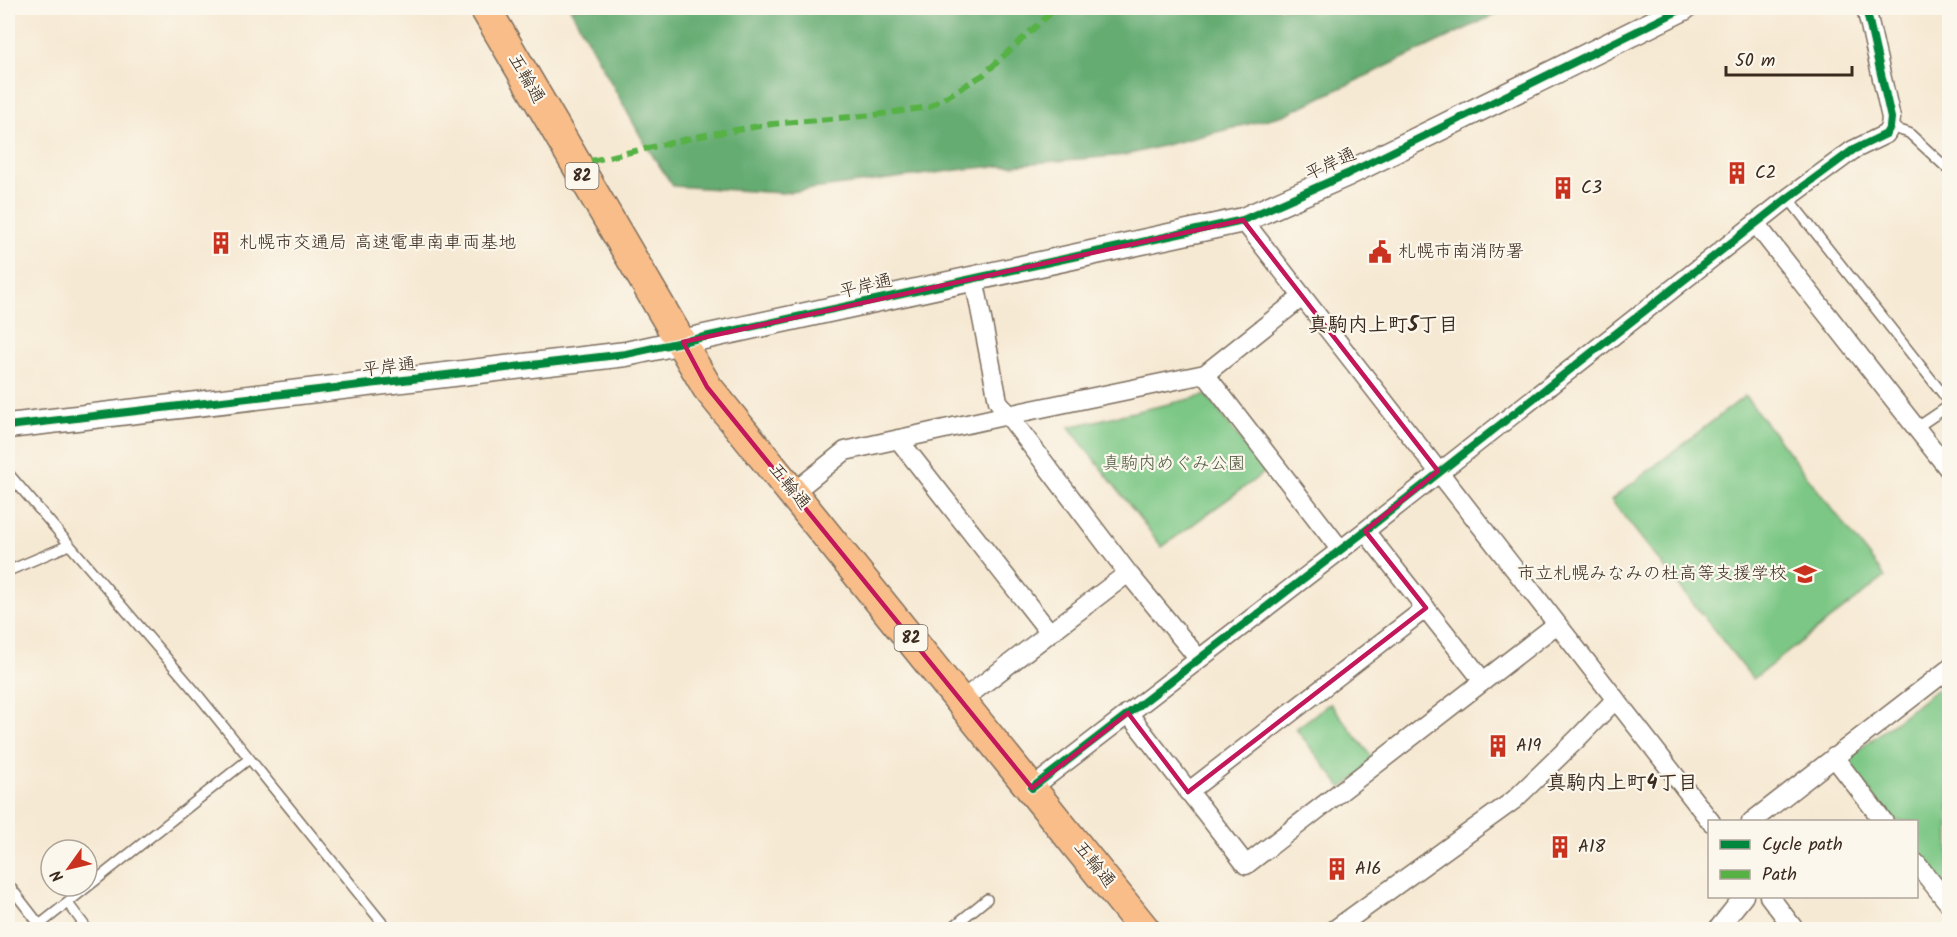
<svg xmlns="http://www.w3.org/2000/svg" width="1957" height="937" font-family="Kalam,'Klee One',sans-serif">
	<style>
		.green { fill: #7cc785; stroke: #5c7852; stroke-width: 1.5 }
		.forest { fill: #65ac72; stroke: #506b48; stroke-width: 1.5 }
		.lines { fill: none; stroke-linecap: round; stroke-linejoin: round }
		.service-casing { stroke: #7c6d5d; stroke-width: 12 }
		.minor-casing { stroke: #7c6d5d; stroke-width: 21 }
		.tertiary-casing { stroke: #7c6d5d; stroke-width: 27 }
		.primary-casing { stroke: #7c6d5d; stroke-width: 33 }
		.service { stroke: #fff; stroke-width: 9 }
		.minor { stroke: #fff; stroke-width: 18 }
		.tertiary { stroke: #fff; stroke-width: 24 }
		.primary { stroke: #f8bd88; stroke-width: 30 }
		.quiet { stroke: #57b245; stroke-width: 6; stroke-dasharray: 12 6; stroke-linecap: butt }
		.cycleway-casing { stroke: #fbf7ec; stroke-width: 11 }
		.cycleway { stroke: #00873e; stroke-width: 8 }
		.marked { fill: none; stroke: #c2185b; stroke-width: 4.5; stroke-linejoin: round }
		.labels { text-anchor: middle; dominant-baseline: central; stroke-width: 4.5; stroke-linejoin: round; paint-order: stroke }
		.shield { fill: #fbf7ec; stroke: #75685c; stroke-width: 1.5 }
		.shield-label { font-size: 16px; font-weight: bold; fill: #3b2a1e }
		.street-label { font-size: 18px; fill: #3b2a1e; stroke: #fbf7ec }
		.poi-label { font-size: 18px; fill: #3b2a1e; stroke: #fbf7ec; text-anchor: start }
		.park-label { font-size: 18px; fill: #4e593d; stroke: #fbf7ec }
		.neighbourhood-label { font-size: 20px; font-weight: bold; fill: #3b2a1e; stroke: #fbf7ec }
	</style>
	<rect width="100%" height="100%" fill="#fbf7ec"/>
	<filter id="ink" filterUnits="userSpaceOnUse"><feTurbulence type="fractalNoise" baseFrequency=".0167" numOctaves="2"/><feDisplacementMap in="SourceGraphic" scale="12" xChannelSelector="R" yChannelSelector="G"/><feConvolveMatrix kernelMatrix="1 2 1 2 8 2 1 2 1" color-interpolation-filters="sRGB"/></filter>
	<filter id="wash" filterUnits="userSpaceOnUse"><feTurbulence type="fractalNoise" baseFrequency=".008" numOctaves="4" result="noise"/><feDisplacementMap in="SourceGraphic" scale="24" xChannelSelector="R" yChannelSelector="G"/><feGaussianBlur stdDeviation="1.35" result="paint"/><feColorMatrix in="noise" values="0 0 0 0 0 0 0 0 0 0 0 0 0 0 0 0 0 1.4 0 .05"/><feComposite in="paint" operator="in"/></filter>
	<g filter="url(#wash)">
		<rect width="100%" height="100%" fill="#f6e9d3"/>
		<path class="green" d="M1207,395L1265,472L1162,547L1069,427Z
			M1745,396L1885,577L1753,679L1611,500Z
			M1949,680V894L1917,852L1916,822L1893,821L1850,767L1851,756Z
			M1330,703L1376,762L1342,788L1296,729Z"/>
		<path class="forest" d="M570,8H1509L1284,115L1126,155L965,169L782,193L673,186L645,144Z"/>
	</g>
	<g filter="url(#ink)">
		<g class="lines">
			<g class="service-casing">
				<path id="service" d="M1890,127L1909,133L1950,171
					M1788,198L1950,403
					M1916,428L1950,405
					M8,473L199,696L388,930
					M8,571L69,545
					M8,884L39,924
					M67,902L88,930
					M33,930L249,759
					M949,930L987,899"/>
			</g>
			<g class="minor-casing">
				<path id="minor" d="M1243,220L1711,822
					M1756,224L1950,471
					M974,278L998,401L1008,415L1205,374L1302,297
					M1205,374L1340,549
					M898,439L1050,633
					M794,492L845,451L1008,415L1128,573L1198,658
					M1365,531L1483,681
					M961,701L1128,573
					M1128,713L1246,865L1557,624
					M1834,757L1884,822
					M1032,788L1365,531L1788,198L1853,150L1886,134L1890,127L1891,118L1866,8
					M1188,792L1426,608
					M1751,822L1950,668
					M1916,863L1950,905
					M1769,896L1795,930
					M1334,930L1514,800L1576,740L1615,700
					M1717,930L1744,896"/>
			</g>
			<g class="tertiary-casing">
				<path id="tertiary" d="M8,426L626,354L1243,220L1347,174L1684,8"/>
			</g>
			<g class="primary-casing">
				<path id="primary" d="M485,8L707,387L1145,930"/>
			</g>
			<use href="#service" class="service"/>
			<use href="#minor" class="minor"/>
			<use href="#tertiary" class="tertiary"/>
			<use href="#primary" class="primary"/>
			<path class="quiet" d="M591,161L701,136L772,124L874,115L929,107L983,75L1056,8"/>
			<g class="cycleway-casing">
				<path id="cycleway" d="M8,426L626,354L1243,220L1347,174L1684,8
					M1032,788L1365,531L1788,198L1853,150L1886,134L1890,127L1891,118L1866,8"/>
			</g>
			<use href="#cycleway" class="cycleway"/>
		</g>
	</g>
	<path class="marked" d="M1243,220L1438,471L1365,531L1426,608L1188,792L1128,713L1032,788L707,387L683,342Z"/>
	<defs>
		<g id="building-bare" transform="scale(1.8)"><path d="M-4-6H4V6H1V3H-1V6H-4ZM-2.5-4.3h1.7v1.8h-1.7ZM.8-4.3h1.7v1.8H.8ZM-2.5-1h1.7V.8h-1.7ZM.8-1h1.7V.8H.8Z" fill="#c8321e" stroke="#fbf7ec" stroke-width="2.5" paint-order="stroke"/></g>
		<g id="civic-bare" transform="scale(1.8)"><path d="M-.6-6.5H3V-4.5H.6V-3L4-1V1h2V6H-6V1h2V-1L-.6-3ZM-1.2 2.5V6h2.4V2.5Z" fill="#c8321e" stroke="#fbf7ec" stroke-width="2.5" paint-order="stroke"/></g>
		<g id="school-bare" transform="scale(1.8)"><path d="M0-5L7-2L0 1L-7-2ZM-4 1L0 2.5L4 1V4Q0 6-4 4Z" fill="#c8321e" stroke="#fbf7ec" stroke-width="2.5" paint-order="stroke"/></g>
	</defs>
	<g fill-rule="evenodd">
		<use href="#building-bare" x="1737" y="173"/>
		<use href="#building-bare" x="1563" y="188"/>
		<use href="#building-bare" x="221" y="243"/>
		<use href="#civic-bare" x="1380" y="252"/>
		<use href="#school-bare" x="1805" y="574"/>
		<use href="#building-bare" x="1498" y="746"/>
		<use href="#building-bare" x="1560" y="847"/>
		<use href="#building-bare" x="1337" y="869"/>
	</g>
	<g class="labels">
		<g class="shield">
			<rect x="565.5" y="163" width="33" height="26" rx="4.5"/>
			<rect x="894.5" y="625" width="33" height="26" rx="4.5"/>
		</g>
		<g class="shield-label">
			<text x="582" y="176">82</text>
			<text x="911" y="638">82</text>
		</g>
		<g class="street-label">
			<text transform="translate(526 79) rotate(60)">五輪通</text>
			<text transform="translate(1331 165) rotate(-25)">平岸通</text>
			<text transform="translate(866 287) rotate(-13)">平岸通</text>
			<text transform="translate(389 368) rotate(-7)">平岸通</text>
			<text transform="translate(789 487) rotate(51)">五輪通</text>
			<text transform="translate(1094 865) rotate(51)">五輪通</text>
		</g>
		<g class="poi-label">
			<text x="1755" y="173">C2</text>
			<text x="1581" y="188">C3</text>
			<text x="239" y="243">札幌市交通局 高速電車南車両基地</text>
			<text x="1398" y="252">札幌市南消防署</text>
			<text x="1787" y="574" text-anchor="end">市立札幌みなみの杜高等支援学校</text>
			<text x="1516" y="746">A19</text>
			<text x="1578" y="847">A18</text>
			<text x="1355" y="869">A16</text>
		</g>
		<g class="park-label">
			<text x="1174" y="464">真駒内めぐみ公園</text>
		</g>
		<g class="neighbourhood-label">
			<text x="1383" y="326">真駒内上町5丁目</text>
			<text x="1622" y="784">真駒内上町4丁目</text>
		</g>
	</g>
	<rect width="1957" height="937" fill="none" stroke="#fbf7ec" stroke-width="30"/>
	<rect x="1708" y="820" width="210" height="78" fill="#fbf7ec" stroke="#aea59a" stroke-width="1.5"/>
	<rect x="1720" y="840" width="30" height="9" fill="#00873e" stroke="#aea59a" stroke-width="1.5"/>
	<text x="1762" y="850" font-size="18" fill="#3b2a1e">Cycle path</text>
	<rect x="1720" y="870" width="30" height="9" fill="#57b245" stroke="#aea59a" stroke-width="1.5"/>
	<text x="1762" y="880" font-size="18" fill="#3b2a1e">Path</text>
	<g transform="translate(69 868) rotate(236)"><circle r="28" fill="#fbf7ec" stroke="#aea59a" stroke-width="1.5"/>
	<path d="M0-4.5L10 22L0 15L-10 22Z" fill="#c8321e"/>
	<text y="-9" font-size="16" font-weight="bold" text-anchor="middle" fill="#3b2a1e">N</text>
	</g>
	<path d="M1726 66v9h126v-9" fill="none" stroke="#3b2a1e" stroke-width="3"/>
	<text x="1735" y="66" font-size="18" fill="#3b2a1e" stroke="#fbf7ec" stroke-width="4.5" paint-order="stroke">50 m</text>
</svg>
